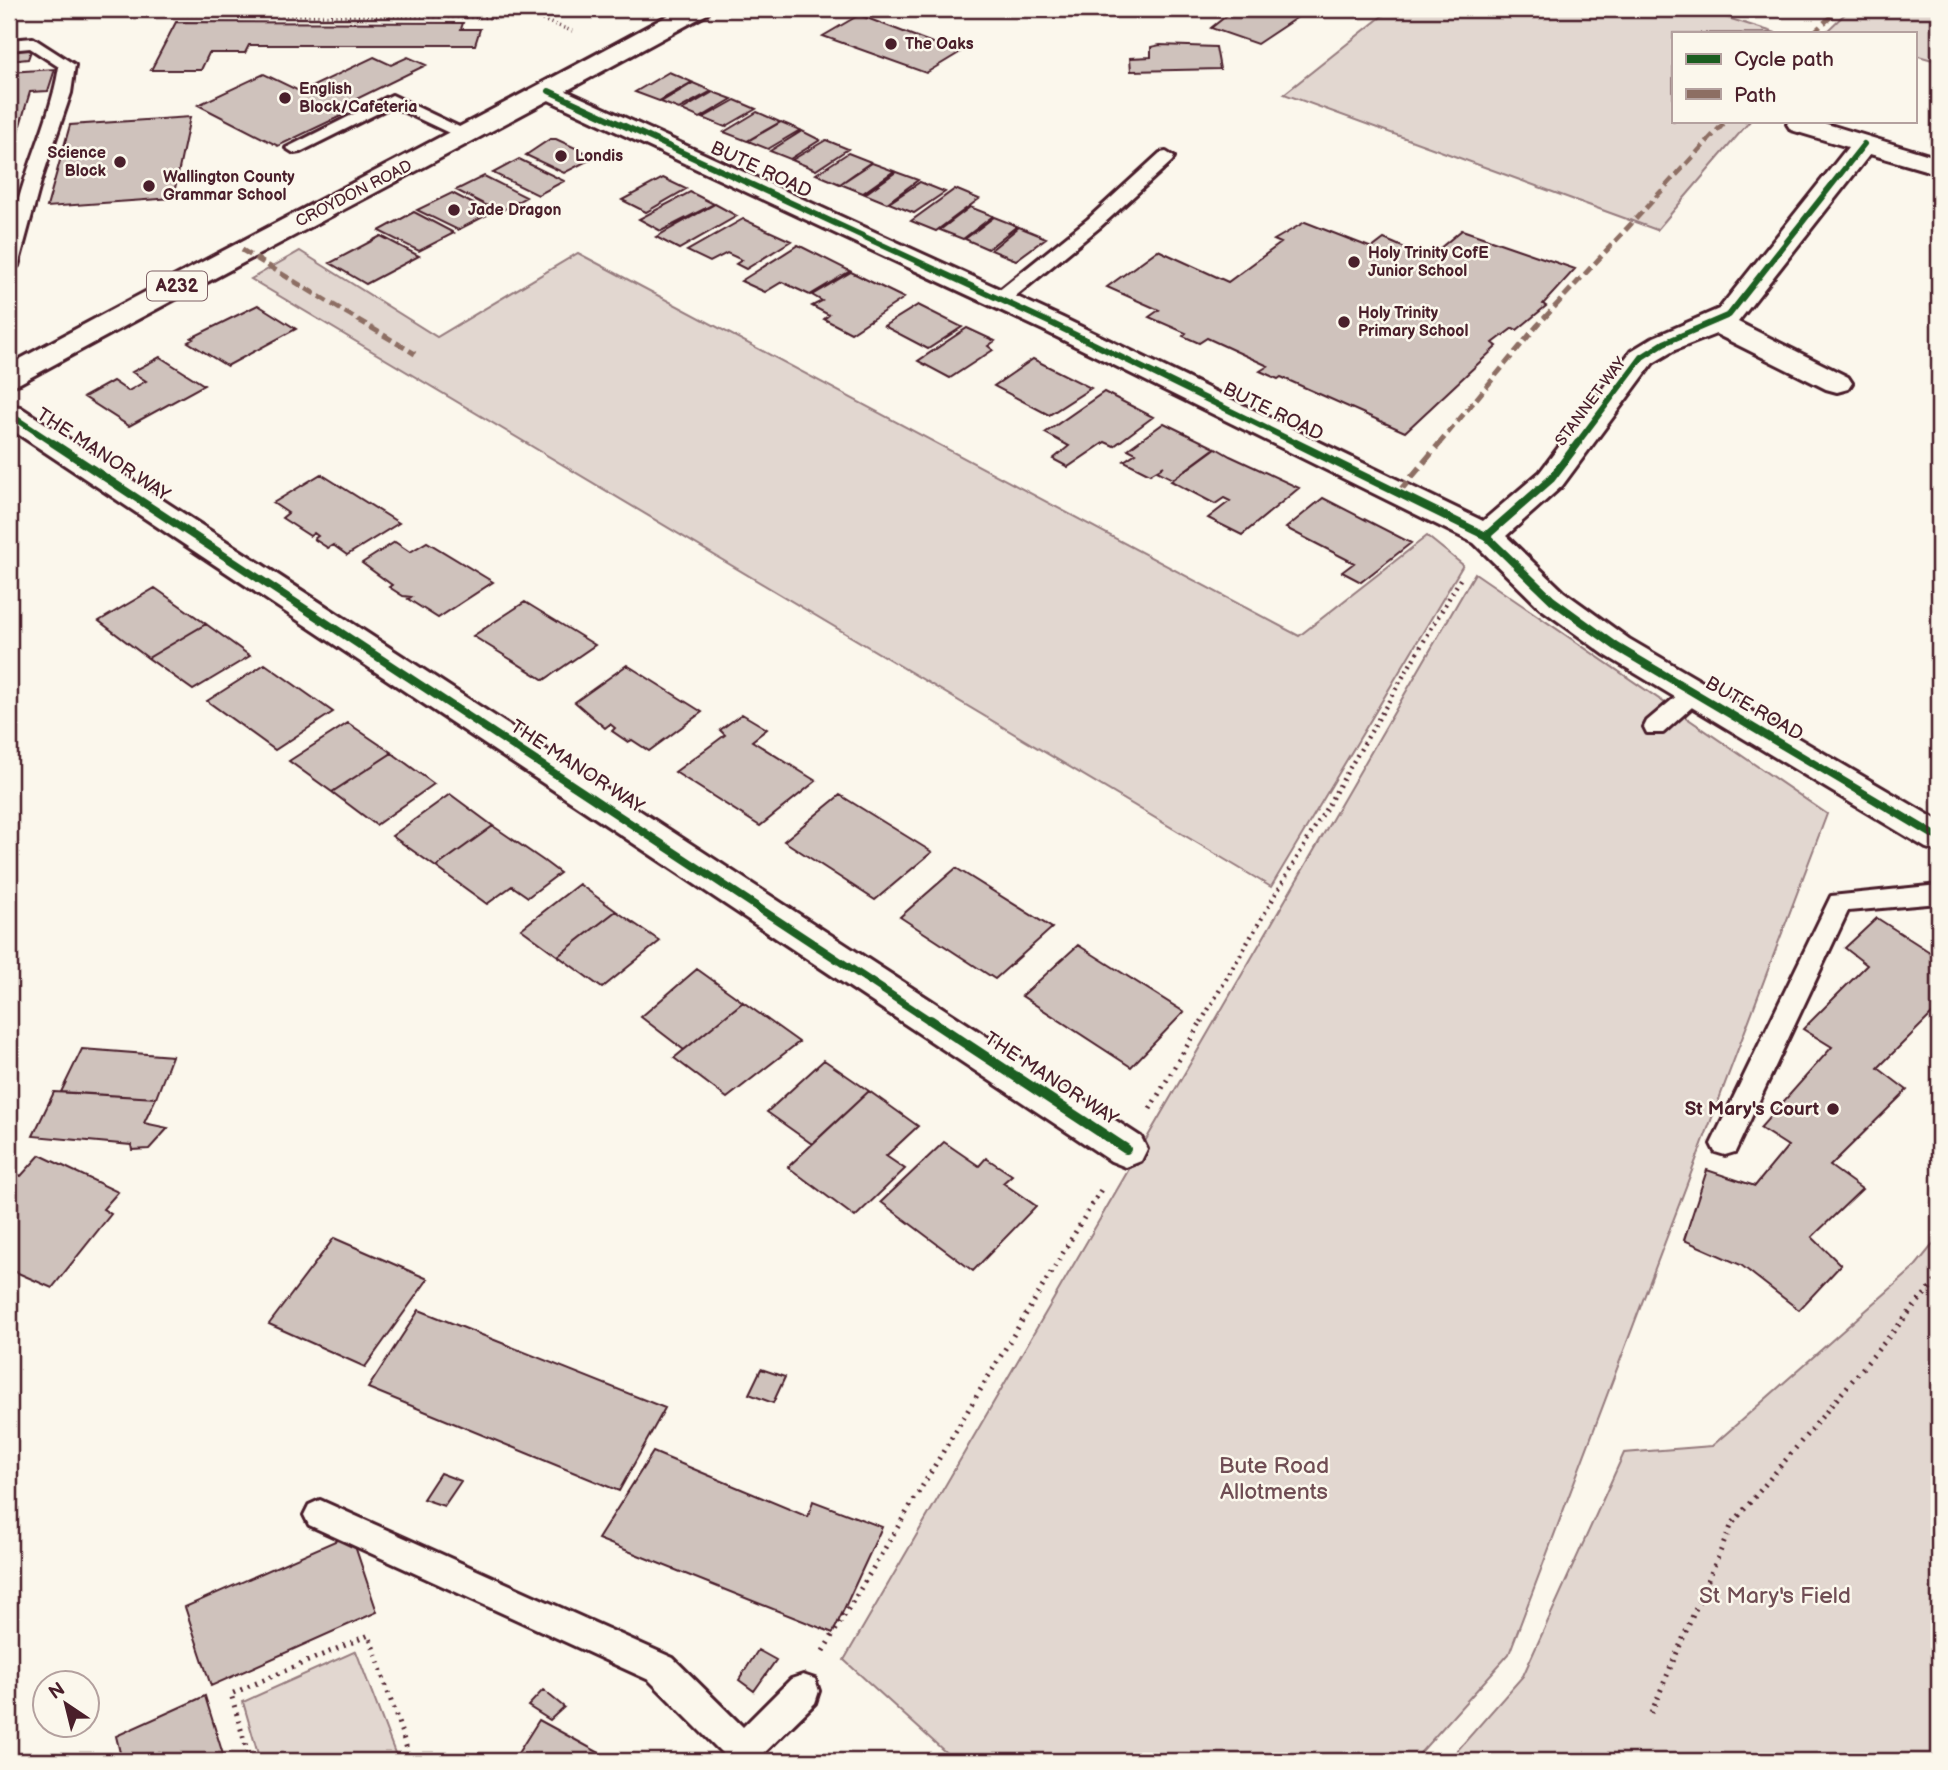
<svg xmlns="http://www.w3.org/2000/svg" width="1948" height="1770" font-family="'Balsamiq Sans',sans-serif">
	<style>
		.green { fill: #e2d7d0; stroke: #967b7e; stroke-width: 2 }
		.building { fill: #cfc2bc; stroke: #4a1f2b; stroke-width: 2 }
		.lines { fill: none; stroke-linecap: round; stroke-linejoin: round }
		.service-casing { stroke: #4a1f2b; stroke-width: 6 }
		.minor-casing { stroke: #4a1f2b; stroke-width: 6 }
		.trunk-casing { stroke: #4a1f2b; stroke-width: 6 }
		.path-far2 { stroke: #4a1f2b; stroke-width: 3.5; stroke-dasharray: 1 3.5; stroke-linecap: butt }
		.path-far1 { stroke: #4a1f2b; stroke-width: 4.5; stroke-dasharray: 2 5; stroke-linecap: butt }
		.path { stroke: #4a1f2b; stroke-width: 5; stroke-dasharray: 2 6; stroke-linecap: butt }
		.service { fill: #fbf7ec; fill-rule: evenodd }
		.minor { fill: #fbf7ec; fill-rule: evenodd }
		.trunk { fill: #fbf7ec; fill-rule: evenodd }
		.quiet-far1 { stroke: #8d6e63; stroke-width: 5; stroke-dasharray: 10 5; stroke-linecap: butt }
		.quiet { stroke: #8d6e63; stroke-width: 6; stroke-dasharray: 13 6; stroke-linecap: butt }
		.cycleway-far2-casing { stroke: #fbf7ec; stroke-width: 10 }
		.cycleway-far1-casing { stroke: #fbf7ec; stroke-width: 12 }
		.cycleway-casing { stroke: #fbf7ec; stroke-width: 15 }
		.cycleway-far2 { stroke: #1b5e20; stroke-width: 6 }
		.cycleway-far1 { stroke: #1b5e20; stroke-width: 8 }
		.cycleway { stroke: #1b5e20; stroke-width: 10 }
		.poi-dot { fill: #4a1f2b; stroke: #fbf7ec; stroke-width: 2.5 }
		.labels { text-anchor: middle; dominant-baseline: central; stroke-width: 5; stroke-linejoin: round; paint-order: stroke }
		.far-poi-label { font-size: 16px; font-weight: bold; fill: #4a1f2b; stroke: #fbf7ec; text-anchor: start }
		.far-street-label { font-size: 16px; fill: #4a1f2b; stroke: #fbf7ec }
		.shield { fill: #fbf7ec; stroke: #7f6065; stroke-width: 2 }
		.shield-label { font-size: 18px; font-weight: bold; fill: #4a1f2b }
		.street-label { font-size: 19px; fill: #4a1f2b; stroke: #fbf7ec }
		.poi-label { font-size: 19px; font-weight: bold; fill: #4a1f2b; stroke: #fbf7ec; text-anchor: end }
		.near-park-label { font-size: 23px; fill: #704d54; stroke: #fbf7ec }
	</style>
	<rect width="100%" height="100%" fill="#fbf7ec"/>
	<filter id="ink" filterUnits="userSpaceOnUse"><feTurbulence type="fractalNoise" baseFrequency=".0143" numOctaves="2"/><feDisplacementMap in="SourceGraphic" scale="14" xChannelSelector="R" yChannelSelector="G"/><feConvolveMatrix kernelMatrix="1 2 1 2 8 2 1 2 1" color-interpolation-filters="sRGB"/></filter>
	<g filter="url(#ink)">
		<path class="green" d="M9,9H252L235,14Z
			M1391,9H1699L1776,33H1673V121H1750L1657,230L1284,94Z
			M1850,9H1939V62L1915,55V33L1827,31Z
			M300,251L437,337L578,253L1299,636L1427,536L1463,565L1271,887L251,279Z
			M1475,573L1827,814L1509,1654L1413,1761H955L844,1660Z
			M1939,1237V1761H1448L1523,1676L1624,1453L1712,1446L1913,1269Z
			M356,1651L398,1761H260L243,1702Z"/>
		<path class="building" d="M1235,9H1279L1299,16L1257,44L1211,28Z
			M859,15L959,53L926,73L823,36Z
			M176,22L463,23L461,29H480L475,45H249L245,53H209L201,70H151Z
			M33,45L28,59L9,61V47Z
			M1160,45L1216,47L1220,69L1131,71L1130,58L1151,57V47Z
			M374,57L391,65L408,57L426,65L336,109L345,114L278,146L198,105L264,74L301,92Z
			M55,69L48,91L30,92L9,162V72Z
			M669,72L692,82L659,101L635,92Z
			M693,83L712,91L679,109L661,102Z
			M713,92L732,99L700,118L682,110Z
			M735,100L756,109L725,127L703,118Z
			M757,112L780,122L747,141L724,132Z
			M190,117L173,198L47,207L70,125Z
			M781,122L800,130L768,149L748,141Z
			M802,131L820,140L790,159L770,151Z
			M550,139H556L595,157L564,173L526,155Z
			M826,140L848,149L816,170L792,160Z
			M848,153L871,162L840,184L816,174Z
			M519,159L564,181L538,195L493,173Z
			M872,163L894,171L863,193L840,184Z
			M896,172L918,180L887,203L865,194Z
			M484,176L526,197L499,212L456,190Z
			M663,178L686,189L646,212L622,200Z
			M920,182L945,192L914,213L889,203Z
			M955,189L979,199L936,231L911,221Z
			M690,192L714,204L661,231L639,219Z
			M452,193L491,213L458,230L417,210Z
			M715,204L737,216L679,249L656,237Z
			M970,207L993,216L963,239L940,230Z
			M414,212L454,233L419,251L379,231Z
			M994,217L1017,226L988,249L965,239Z
			M743,219L791,241L746,269L736,264L742,260L727,253L710,262L687,251Z
			M1305,222L1372,248L1384,239L1428,258L1462,230L1575,269L1543,304L1546,306L1517,330L1513,328L1493,343L1497,346L1405,432L1281,377L1278,379L1260,371L1268,366L1207,338L1199,343L1183,336L1186,333L1149,317L1159,310L1107,287L1158,250L1228,282L1281,243L1274,240Z
			M1019,227L1046,238L1016,260L991,250Z
			M381,236L419,256L366,284L330,263Z
			M798,245L850,271L810,295L782,282L765,292L741,281Z
			M851,272L904,298L851,333L824,319L829,315L812,306L822,301L812,295Z
			M258,305L296,329L227,366L188,342L193,339L191,338Z
			M918,305L962,327L928,349L884,326Z
			M967,328L995,341L988,346L993,350L950,378L918,361Z
			M160,357L204,385L129,426L84,397L113,381L128,391L146,381L132,372Z
			M1033,359L1091,388L1049,415L994,386Z
			M1104,392L1153,417L1114,446L1105,442L1068,467L1053,459L1069,446L1045,433Z
			M1164,423L1215,448L1173,479L1157,471L1164,466L1150,474L1124,461L1136,453L1128,449Z
			M1216,448L1230,456L1299,488L1242,535L1208,518L1230,501L1224,498L1215,504L1171,481Z
			M321,474L399,523L347,555L333,545L328,548L314,539L318,536L314,533L310,536L282,518L288,513L273,503Z
			M1323,498L1411,543L1361,582L1342,572L1354,563L1286,528Z
			M395,542L410,552L427,542L493,582L438,618L408,599L411,597L403,596L389,587L392,585L362,563Z
			M155,588L206,624L148,658L99,621Z
			M525,602L595,645L544,680L473,636Z
			M206,624L250,656L193,690L148,658Z
			M265,664L333,712L275,750L207,701Z
			M627,665L702,712L649,751L632,740L628,742L612,731L615,728L610,724L605,728L575,702Z
			M742,714L767,729L752,741L816,781L760,826L675,772L725,735L720,730Z
			M348,723L392,753L332,792L289,761Z
			M392,753L434,784L376,825L332,792Z
			M450,794L493,826L436,867L392,836Z
			M840,795L932,852L875,900L784,841Z
			M493,826L544,861L560,873L528,897L512,886L487,904L436,867Z
			M956,868L1052,928L995,979L900,917Z
			M579,884L616,911L558,956L521,929Z
			M616,911L660,941L602,988L558,956Z
			M1877,918L1939,958V1007L1878,1068L1907,1090L1830,1166L1862,1189L1812,1237L1841,1265L1799,1310L1741,1265L1684,1240L1707,1170L1755,1186L1788,1146L1760,1128L1832,1047L1803,1029L1867,965L1845,948Z
			M1078,945L1184,1012L1131,1067L1022,996Z
			M697,969L743,1002L684,1050L641,1017Z
			M743,1002L799,1042L727,1098L674,1058Z
			M82,1049L172,1056L156,1098L61,1092Z
			M824,1060L869,1091L812,1144L767,1112Z
			M869,1091L918,1126L886,1156L905,1169L855,1217L788,1167Z
			M54,1092L156,1098L144,1123L168,1128L149,1149L132,1150L131,1145L33,1136Z
			M944,1142L979,1166L986,1158L1012,1175L1003,1183L1036,1206L973,1271L881,1202Z
			M40,1155L118,1192L103,1209L111,1214L52,1288L9,1269V1177L13,1172L21,1176Z
			M334,1238L428,1279L365,1367L269,1324Z
			M419,1310L665,1408L619,1491L368,1388Z
			M761,1369L785,1377L773,1403L749,1394Z
			M653,1452L808,1517L813,1501L882,1527L833,1633L598,1539Z
			M440,1473L461,1481L444,1506L423,1499Z
			M351,1534L377,1612L211,1686L185,1607Z
			M758,1650L776,1660L754,1691L739,1680Z
			M543,1690L564,1707L550,1720L528,1706Z
			M205,1696L225,1761H122L116,1736Z
			M539,1720L614,1761H513Z"/>
		<g class="lines">
			<g class="service-casing">
				<path id="service" d="M656,9H678L692,16L684,21Z
					M33,38L75,65L71,93L41,181L18,266L9,271C6,199 48,137 59,67L30,48L9,50V40Z
					M392,95L476,135L474,139H462L392,106L300,152L294,153L286,148Z
					M1166,152L1174,157L1172,161L1100,227L1006,304H992L990,300L992,296L1088,219L1160,153Z
					M1693,686L1701,689L1704,694L1701,699L1663,733H1647L1644,727L1647,721L1685,689Z
					M1939,885V903L1848,911L1735,1152L1725,1155L1715,1152L1711,1144L1831,896Z
					M320,1500L673,1658L743,1727L791,1679L803,1675L815,1679L819,1691L815,1703L756,1761H721L724,1755L649,1680L309,1525L304,1515L309,1505Z"/>
			</g>
			<g class="minor-casing">
				<path id="minor" d="M549,83L1063,318L1483,521L1540,472L1631,351L1654,337L1719,309L1848,147L1791,130L1787,124L1789,121H1817L1939,158V174L1870,154L1738,322L1848,377L1852,383L1848,389L1837,392L1826,389L1716,334L1675,350L1653,363L1562,486L1506,536L1564,592L1629,639L1939,821V852L1926,848L1605,655L1540,608L1474,543L1043,330L540,96L536,91L540,86Z
					M9,405L20,407L1141,1137L1147,1149L1141,1161L1126,1167L1111,1161L9,428Z"/>
			</g>
			<g class="trunk-casing">
				<path id="trunk" d="M680,9H710L707,14C479,140 248,258 20,383L9,386V365C232,244 458,130 680,9Z"/>
			</g>
			<path class="path-far2" d="M52,12L537,18L572,31"/>
			<path class="path-far1" d="M1201,1022L1462,576"/>
			<path class="path" d="M1150,1109L1202,1020
				M823,1651L1102,1188
				M1651,1713L1732,1524L1939,1277
				M250,1761L231,1694L369,1635L411,1761"/>
			<use href="#service" class="service"/>
			<use href="#minor" class="minor"/>
			<use href="#trunk" class="trunk"/>
			<path class="quiet-far1" d="M1813,33L1839,9
				M242,250L415,354
				M1438,445L1536,327L1726,121"/>
			<path class="quiet" d="M1399,492L1440,443"/>
			<g class="cycleway-far2-casing">
				<path id="cycleway-far2" d="M549,91L1053,324L1300,445
					M9,414L56,445
					M1576,445L1642,357L1664,343L1729,315L1864,144"/>
			</g>
			<g class="cycleway-far1-casing">
				<path id="cycleway-far1" d="M53,443L932,1022
					M1296,443L1486,536L1552,600L1617,647L1939,838
					M1486,536L1551,479L1578,443"/>
			</g>
			<g class="cycleway-casing">
				<path id="cycleway" d="M930,1020L1126,1149"/>
			</g>
			<use href="#cycleway-far2" class="cycleway-far2"/>
			<use href="#cycleway-far1" class="cycleway-far1"/>
			<use href="#cycleway" class="cycleway"/>
		</g>
	</g>
	<g class="poi-dot">
		<circle cx="891" cy="44" r="7"/>
		<circle cx="285" cy="98" r="7"/>
		<circle cx="561" cy="156" r="7"/>
		<circle cx="120" cy="162" r="7"/>
		<circle cx="149" cy="186" r="7"/>
		<circle cx="454" cy="210" r="7"/>
		<circle cx="1354" cy="262" r="7"/>
		<circle cx="1344" cy="322" r="7"/>
		<circle cx="1833" cy="1109" r="7"/>
	</g>
	<g class="labels">
		<g class="far-poi-label">
			<text x="905" y="44">The Oaks</text>
			<text x="299" y="89">English<tspan x="299" dy="18">Block/Cafeteria</tspan></text>
			<text x="106" y="153" text-anchor="end">Science<tspan x="106" dy="18">Block</tspan></text>
			<text x="575" y="156">Londis</text>
			<text x="163" y="177">Wallington County<tspan x="163" dy="18">Grammar School</tspan></text>
			<text x="468" y="210">Jade Dragon</text>
			<text x="1368" y="253">Holy Trinity CofE<tspan x="1368" dy="18">Junior School</tspan></text>
			<text x="1358" y="313">Holy Trinity<tspan x="1358" dy="18">Primary School</tspan></text>
		</g>
		<g class="far-street-label">
			<text transform="translate(354 194) rotate(-27)">CROYDON ROAD</text>
			<text transform="translate(1591 402) rotate(-53)">STANNET WAY</text>
		</g>
		<rect class="shield" x="147" y="271.5" width="60" height="29" rx="5"/>
		<g class="shield-label">
			<text x="177" y="286">A232</text>
		</g>
		<g class="street-label">
			<text transform="translate(761 170) rotate(25)">BUTE ROAD</text>
			<text transform="translate(1273 412) rotate(26)">BUTE ROAD</text>
			<text transform="translate(103 455) rotate(33)">THE MANOR WAY</text>
			<text transform="translate(1754 709) rotate(30)">BUTE ROAD</text>
			<text transform="translate(577 767) rotate(33)">THE MANOR WAY</text>
			<text transform="translate(1051 1079) rotate(33)">THE MANOR WAY</text>
		</g>
		<g class="poi-label">
			<text x="1819" y="1109">St Mary's Court</text>
		</g>
		<g class="near-park-label">
			<text x="1274" y="1466">Bute Road<tspan x="1274" dy="26">Allotments</tspan></text>
			<text x="1775" y="1596">St Mary's Field</text>
		</g>
	</g>
	<rect width="1948" height="1770" fill="none" stroke="#fbf7ec" stroke-width="35"/>
	<rect x="18" y="18" width="1913" height="1735" fill="none" stroke="#4a1f2b" stroke-width="2.5" filter="url(#ink)"/>
	<rect x="1672" y="32" width="245" height="91" fill="#fbf7ec" stroke="#b4a19f" stroke-width="2"/>
	<rect x="1686" y="54" width="35" height="10" fill="#1b5e20" stroke="#b4a19f" stroke-width="2"/>
	<text x="1734" y="66" font-size="21" fill="#4a1f2b">Cycle path</text>
	<rect x="1686" y="89" width="35" height="10" fill="#8d6e63" stroke="#b4a19f" stroke-width="2"/>
	<text x="1734" y="102" font-size="21" fill="#4a1f2b">Path</text>
	<g transform="translate(66 1704) rotate(325)"><circle r="33" fill="#fbf7ec" stroke="#b4a19f" stroke-width="2"/>
	<path d="M0-5L12 26L0 18L-12 26Z" fill="#4a1f2b"/>
	<text y="-10" font-size="19" font-weight="bold" text-anchor="middle" fill="#4a1f2b">N</text>
	</g>
</svg>
